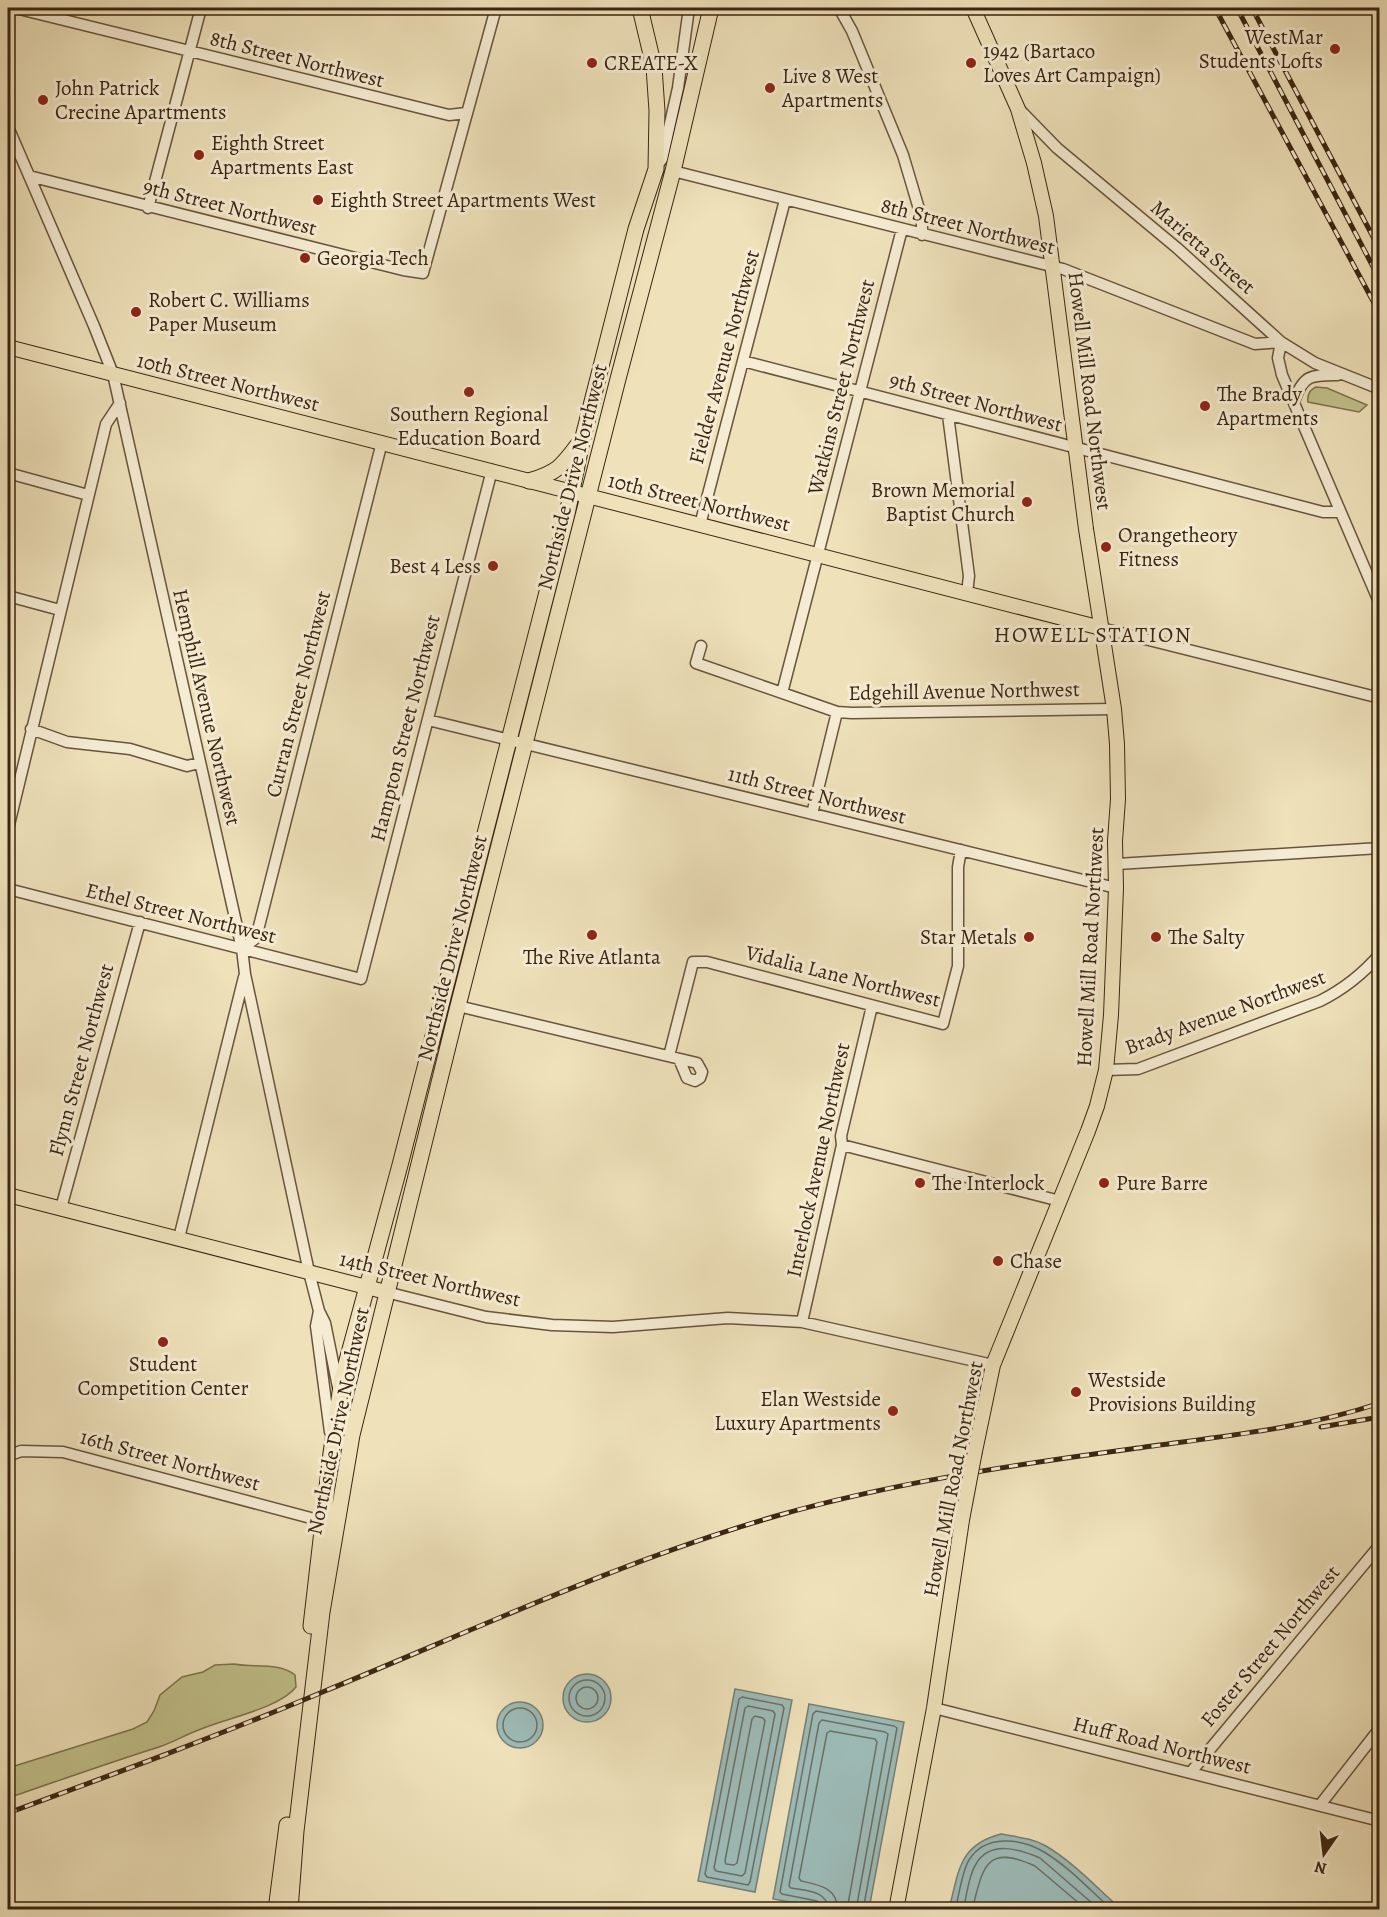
<svg xmlns="http://www.w3.org/2000/svg" width="1387" height="1917" font-family="Alegreya,serif">
	<style>
		.green { fill: #c1c18b; stroke: #7e734e; stroke-width: 1.5 }
		.water { fill: #9dbcb9; stroke: #768076; stroke-width: 1.5 }
		.lines { fill: none; stroke-linecap: round; stroke-linejoin: round }
		.shore { stroke: #6c7066; stroke-width: 1.5 }
		.minor-casing { stroke: #68543c; stroke-width: 13 }
		.major-casing { stroke: #3b2512; stroke-width: 16 }
		.highway-casing { stroke: #3b2512; stroke-width: 17 }
		.minor { stroke: #f5ecd3; stroke-width: 10 }
		.major { stroke: #efe2bb; stroke-width: 14 }
		.highway { stroke: #efe2bb; stroke-width: 15 }
		.rail-casing { stroke: #3b2512; stroke-width: 5 }
		.rail { stroke: #f5ecd3; stroke-width: 3; stroke-dasharray: 9; stroke-linecap: butt }
		.major-bridge-casing { stroke: #3b2512; stroke-width: 16; stroke-linecap: butt }
		.major-bridge { stroke: #efe2bb; stroke-width: 14 }
		.poi-dot { fill: #8f2418; stroke: #f5ecd3; stroke-width: 2 }
		.labels { text-anchor: middle; dominant-baseline: central; stroke-width: 6; stroke-linejoin: round; paint-order: stroke }
		.poi-label { font-size: 21px; fill: #3b2512; stroke: #f5ecd3; text-anchor: start }
		.street-label { font-size: 21px; fill: #3b2512; stroke: #f5ecd3 }
		.neighbourhood-label { font-size: 22px; letter-spacing: 1.5px; fill: #3b2512; stroke: #f5ecd3 }
	</style>
	<rect width="100%" height="100%" fill="#efe2bb"/>
	<filter id="stains"><feTurbulence type="fractalNoise" baseFrequency=".00333" numOctaves="4"/><feColorMatrix values="0 0 0 0 .2 0 0 0 0 .09 0 0 0 0 .02 0 0 0 .5 -.17"/></filter>
	<radialGradient id="worn" r=".72"><stop offset=".6" stop-color="#630" stop-opacity="0"/><stop offset="1" stop-color="#630" stop-opacity=".3"/></radialGradient>
	<path class="green" d="M1316,387L1327,388L1367,405L1359,412L1308,402C1307,395 1309,390 1316,387Z
		M234,1664C255,1668 278,1662 295,1675L296,1687C280,1708 227,1718 201,1729C187,1734 174,1742 159,1747C108,1763 58,1781 8,1798V1768L133,1729L147,1722L154,1711L160,1695L182,1677L203,1672L215,1665Z"/>
	<path class="water" d="M563 1698a24 24 0 1 1 48 0a24 24 0 1 1-48 0Z
		M735,1689L792,1700L755,1892L698,1881Z
		M497 1725a23 23 0 1 1 46 0a23 23 0 1 1-46 0Z
		M809,1704L904,1722L869,1909H830L773,1899Z
		M1001,1834C1016,1837 1032,1838 1046,1846C1073,1862 1097,1888 1121,1909H949C959,1872 958,1845 1001,1834Z"/>
	<g class="lines">
		<path class="shore" d="M569 1698a18 18 0 1 1 36 0a18 18 0 1 1-36 0Z
			M576 1698a11 11 0 1 1 22 0a11 11 0 1 1-22 0Z
			M742,1697L782,1705L784,1708L750,1882L748,1885L707,1877L705,1874L739,1699Z
			M748,1706L773,1711L775,1714L745,1873L742,1876L716,1871L714,1868L745,1708Z
			M503 1725a17 17 0 1 1 34 0a17 17 0 1 1-34 0Z
			M755,1716L763,1718L765,1721L737,1863L734,1865L726,1864L725,1861L752,1719Z
			M821,1910V1905L817,1901L782,1894L780,1892L813,1714L816,1711L894,1726L897,1728L863,1910
			M829,1910C827,1890 806,1891 791,1888L789,1886L819,1723L822,1720L885,1732L888,1734L856,1910
			M838,1910C837,1887 819,1885 801,1881L799,1878L827,1733L830,1731L875,1739L877,1742L847,1910
			M955,1910C959,1896 962,1871 969,1860C985,1834 1021,1838 1044,1852C1069,1867 1090,1890 1112,1910
			M963,1910C967,1896 968,1876 976,1864C990,1840 1019,1849 1040,1858L1100,1910
			M972,1910C983,1868 985,1843 1035,1866L1087,1910"/>
		<g class="minor-casing">
			<path id="minor" d="M15,8L449,115L466,113
				M839,8L852,31L903,155L922,219V235
				M1019,109L1057,148L1177,248L1281,342L1315,363L1380,389
				M8,127L94,326L113,374L242,949L245,974L309,1272L319,1311L325,1323L340,1397L352,1434
				M659,163L662,159L678,88L689,8
				M673,171L1063,269L1255,344L1281,342
				M29,176L403,270L423,273L496,8
				M148,208L201,8
				M1281,342L1278,358L1282,375L1380,604
				M743,361L1323,512H1340
				M1294,402C1303,374 1312,375 1338,375
				M948,415L969,576L967,593
				M8,473L88,495
				M700,525L785,200
				M8,596L60,610
				M1101,628L1380,698
				M701,646L696,663L837,712L852,713L1114,709
				M782,693L902,229
				M428,720L1116,888
				M31,729L67,742L130,749L187,766L199,763
				M812,814L837,712
				M8,829L106,424L120,403
				M1117,864L1380,848
				M8,889L361,979L492,470
				M242,949L256,938L382,442
				M458,1006L697,1063L702,1072L700,1078L695,1081L687,1078L679,1059
				M669,1056L693,962H707L943,1024L958,966V867L961,850
				M1106,1070L1138,1069L1320,1001C1344,989 1362,975 1380,954
				M842,1145L1060,1201
				M61,1208L140,922
				M179,1238L244,977
				M386,1292L486,1317L552,1325L613,1327L728,1318L802,1322L993,1365
				M319,1311L316,1326L330,1432
				M802,1322L842,1145L841,1136L872,1006
				M8,1456L21,1451L63,1452L322,1521
				M934,1708L1380,1821
				M1191,1772L1380,1545
				M1320,1805L1380,1728"/>
		</g>
		<g class="major-casing">
			<path id="major" d="M973,8L1018,109L1034,163L1046,216L1086,529L1114,709L1117,744L1118,799L1115,841L1116,888L1111,1015L1106,1070L1097,1106L1088,1131L993,1365L975,1451
				M8,347L1101,628
				M8,1195L386,1292
				M896,1910L934,1708L962,1520"/>
		</g>
		<g class="highway-casing">
			<path id="highway" d="M529,481C559,472 562,466 580,442
				M311,1626L331,1453L342,1379L400,1165L567,514L583,437L636,229L656,169L657,111L654,67L640,8
				M276,1910L287,1825
				M290,1910L296,1831L322,1612L352,1435L458,1006L618,379L673,171L711,8"/>
		</g>
		<use href="#minor" class="minor"/>
		<use href="#major" class="major"/>
		<use href="#highway" class="highway"/>
		<g class="rail-casing">
			<path id="rail" d="M1215,8L1380,314
				M1237,8L1380,280
				M1252,8L1380,250
				M1321,1427L1380,1417
				M8,1813C114,1774 220,1735 325,1691C474,1630 621,1561 776,1516C892,1483 1012,1465 1131,1449C1214,1437 1300,1430 1380,1403"/>
		</g>
		<use href="#rail" class="rail"/>
		<g class="major-bridge-casing">
			<path id="major-bridge" d="M962,1520L975,1451"/>
		</g>
		<use href="#major-bridge" class="major-bridge"/>
	</g>
	<g class="poi-dot">
		<circle cx="1335" cy="49" r="6"/>
		<circle cx="592" cy="63" r="6"/>
		<circle cx="971" cy="63" r="6"/>
		<circle cx="770" cy="88" r="6"/>
		<circle cx="43" cy="100" r="6"/>
		<circle cx="199" cy="155" r="6"/>
		<circle cx="318" cy="200" r="6"/>
		<circle cx="305" cy="258" r="6"/>
		<circle cx="136" cy="312" r="6"/>
		<circle cx="469" cy="392" r="6"/>
		<circle cx="1205" cy="406" r="6"/>
		<circle cx="1027" cy="502" r="6"/>
		<circle cx="1106" cy="547" r="6"/>
		<circle cx="493" cy="566" r="6"/>
		<circle cx="592" cy="935" r="6"/>
		<circle cx="1029" cy="937" r="6"/>
		<circle cx="1156" cy="937" r="6"/>
		<circle cx="920" cy="1183" r="6"/>
		<circle cx="1104" cy="1183" r="6"/>
		<circle cx="998" cy="1261" r="6"/>
		<circle cx="163" cy="1342" r="6"/>
		<circle cx="1076" cy="1392" r="6"/>
		<circle cx="893" cy="1411" r="6"/>
	</g>
	<g class="labels">
		<g class="poi-label">
			<text x="1323" y="37" text-anchor="end">WestMar<tspan x="1323" dy="24">Students Lofts</tspan></text>
			<text x="983" y="51">1942 (Bartaco<tspan x="983" dy="24">Loves Art Campaign)</tspan></text>
			<text x="604" y="63">CREATE-X</text>
			<text x="782" y="76">Live 8 West<tspan x="782" dy="24">Apartments</tspan></text>
			<text x="55" y="88">John Patrick<tspan x="55" dy="24">Crecine Apartments</tspan></text>
			<text x="211" y="143">Eighth Street<tspan x="211" dy="24">Apartments East</tspan></text>
			<text x="330" y="200">Eighth Street Apartments West</text>
			<text x="317" y="258">Georgia Tech</text>
			<text x="148" y="300">Robert C. Williams<tspan x="148" dy="24">Paper Museum</tspan></text>
			<text x="1217" y="394">The Brady<tspan x="1217" dy="24">Apartments</tspan></text>
			<text x="469" y="414" text-anchor="middle">Southern Regional<tspan x="469" dy="24">Education Board</tspan></text>
			<text x="1015" y="490" text-anchor="end">Brown Memorial<tspan x="1015" dy="24">Baptist Church</tspan></text>
			<text x="1118" y="535">Orangetheory<tspan x="1118" dy="24">Fitness</tspan></text>
			<text x="481" y="566" text-anchor="end">Best 4 Less</text>
			<text x="1017" y="937" text-anchor="end">Star Metals</text>
			<text x="1168" y="937">The Salty</text>
			<text x="592" y="957" text-anchor="middle">The Rive Atlanta</text>
			<text x="932" y="1183">The Interlock</text>
			<text x="1116" y="1183">Pure Barre</text>
			<text x="1010" y="1261">Chase</text>
			<text x="163" y="1364" text-anchor="middle">Student<tspan x="163" dy="24">Competition Center</tspan></text>
			<text x="1088" y="1380">Westside<tspan x="1088" dy="24">Provisions Building</tspan></text>
			<text x="881" y="1399" text-anchor="end">Elan Westside<tspan x="881" dy="24">Luxury Apartments</tspan></text>
		</g>
		<g class="street-label">
			<text transform="translate(297 59) rotate(14)">8th Street Northwest</text>
			<text transform="translate(230 207) rotate(14)">9th Street Northwest</text>
			<text transform="translate(968 226) rotate(14)">8th Street Northwest</text>
			<text transform="translate(1203 247) rotate(41)">Marietta Street</text>
			<text transform="translate(724 357) rotate(-75)">Fielder Avenue Northwest</text>
			<text transform="translate(228 382) rotate(14)">10th Street Northwest</text>
			<text transform="translate(841 387) rotate(-76)">Watkins Street Northwest</text>
			<text transform="translate(1090 391) rotate(83)">Howell Mill Road Northwest</text>
			<text transform="translate(976 402) rotate(15)">9th Street Northwest</text>
			<text transform="translate(572 477) rotate(-76)">Northside Drive Northwest</text>
			<text transform="translate(699 502) rotate(14)">10th Street Northwest</text>
			<text transform="translate(964 691) rotate(-1)">Edgehill Avenue Northwest</text>
			<text transform="translate(298 694) rotate(-76)">Curran Street Northwest</text>
			<text transform="translate(207 707) rotate(77)">Hemphill Avenue Northwest</text>
			<text transform="translate(405 728) rotate(-76)">Hampton Street Northwest</text>
			<text transform="translate(817 795) rotate(14)">11th Street Northwest</text>
			<text transform="translate(181 913) rotate(14)">Ethel Street Northwest</text>
			<text transform="translate(1090 947) rotate(-87)">Howell Mill Road Northwest</text>
			<text transform="translate(452 948) rotate(-76)">Northside Drive Northwest</text>
			<text transform="translate(843 976) rotate(14)">Vidalia Lane Northwest</text>
			<text transform="translate(1225 1012) rotate(-20)">Brady Avenue Northwest</text>
			<text transform="translate(81 1060) rotate(-75)">Flynn Street Northwest</text>
			<text transform="translate(818 1160) rotate(-78)">Interlock Avenue Northwest</text>
			<text transform="translate(430 1279) rotate(13)">14th Street Northwest</text>
			<text transform="translate(338 1421) rotate(-78)">Northside Drive Northwest</text>
			<text transform="translate(170 1460) rotate(15)">16th Street Northwest</text>
			<text transform="translate(953 1479) rotate(-79)">Howell Mill Road Northwest</text>
			<text transform="translate(1270 1646) rotate(-50)">Foster Street Northwest</text>
			<text transform="translate(1162 1745) rotate(14)">Huff Road Northwest</text>
		</g>
		<g class="neighbourhood-label">
			<text x="1093" y="635">HOWELL STATION</text>
		</g>
	</g>
	<rect width="1387" height="1917" fill="none" stroke="#efe2bb" stroke-width="30"/>
	<rect x="9" y="9" width="1369" height="1899" fill="none" stroke="#3b2512" stroke-width="3"/>
	<rect x="15" y="15" width="1357" height="1887" fill="none" stroke="#3b2512" stroke-width="1.5"/>
	<g transform="translate(1324 1854) rotate(194)" stroke="#f5ecd3" stroke-width="4.5" paint-order="stroke">
	<path d="M0-4.5L10 22L0 15L-10 22Z" fill="#3b2512"/>
	<text y="-9" font-size="16" font-weight="bold" text-anchor="middle" fill="#3b2512">N</text>
	</g>
	<rect width="100%" height="100%" filter="url(#stains)"/>
	<rect width="100%" height="100%" fill="url(#worn)"/>
</svg>
